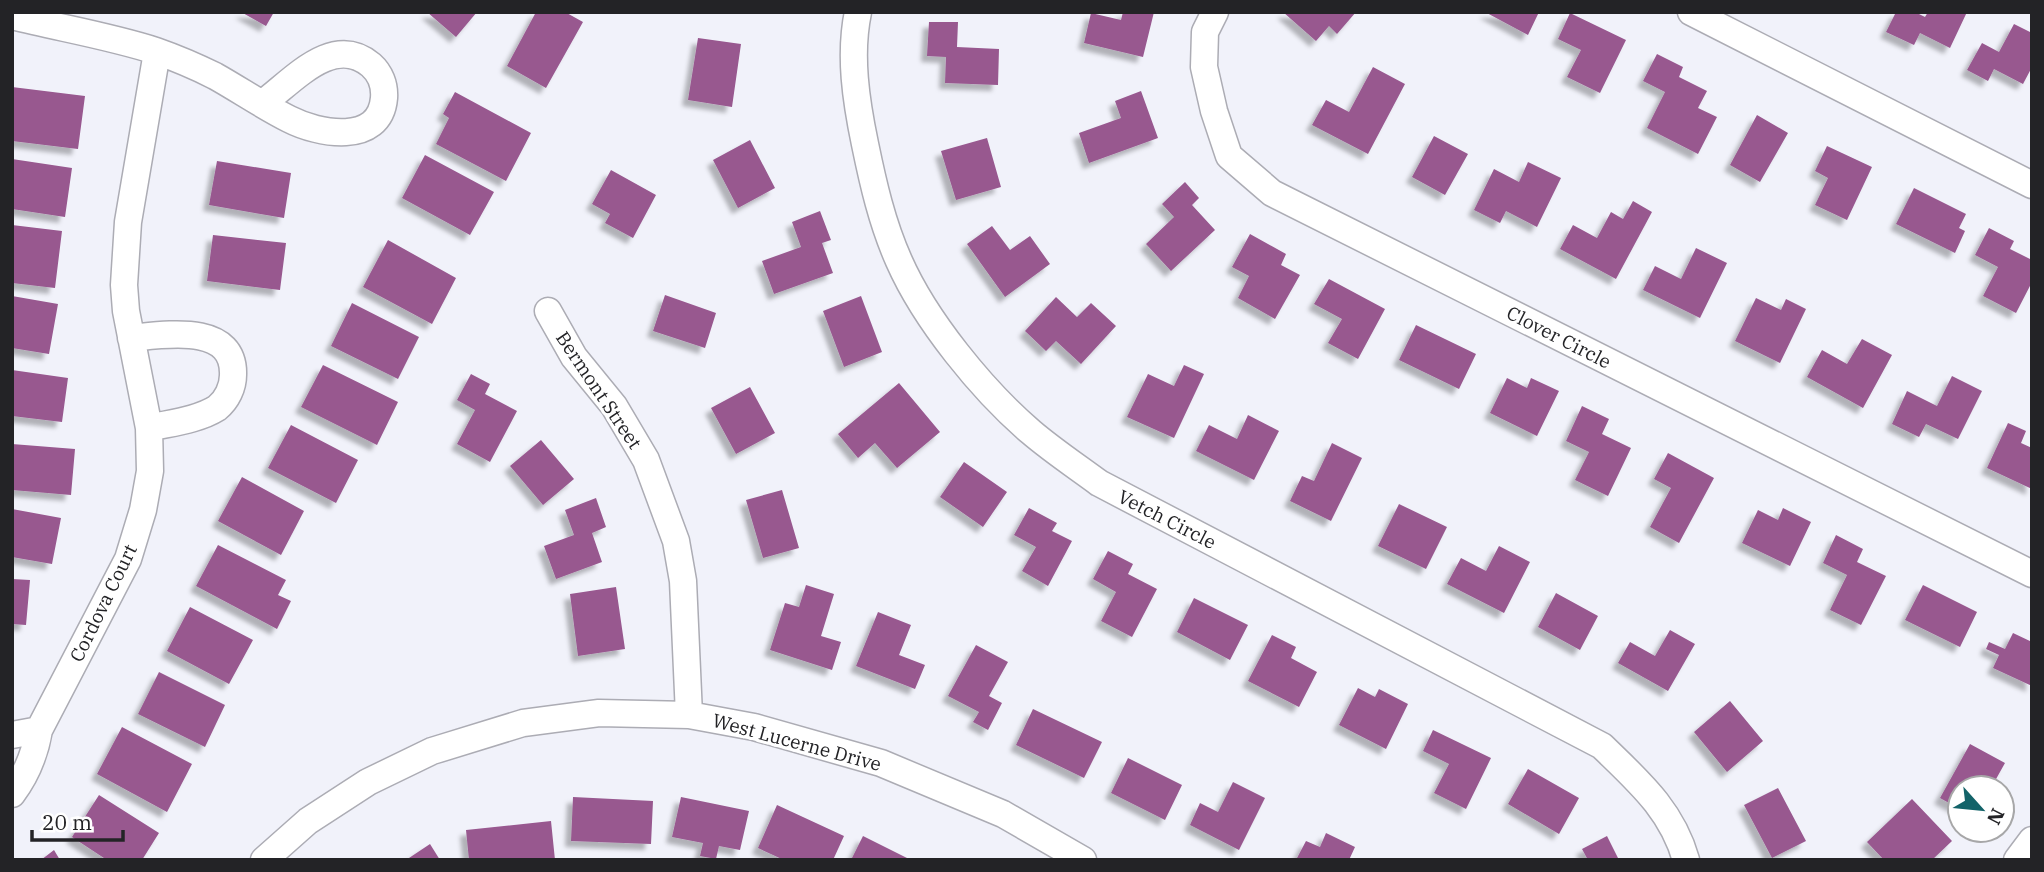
<svg xmlns="http://www.w3.org/2000/svg" width="2044" height="872" font-family="'IBM Plex Serif',serif">
	<style>
		.building { fill: #98588f; filter: url(#shadow) }
		.lines { fill: none; stroke-linecap: round; stroke-linejoin: round }
		.minor-casing { stroke: #acacb4; stroke-width: 29 }
		.minor { stroke: #fff; stroke-width: 26 }
		.labels { text-anchor: middle; dominant-baseline: central; stroke-width: 6; stroke-linejoin: round; paint-order: stroke }
		.street-label { font-size: 19px; fill: #232326; stroke: #fff }
	</style>
	<defs>
		<filter id="shadow"><feDropShadow dx="-6" dy="6" stdDeviation="2" flood-color="#0004"/></filter>
	</defs>
	<rect width="100%" height="100%" fill="#f1f2fa"/>
	<path class="building" d="M241,12H274L266,26Z
		M427,12H477L456,37Z
		M536,12H565L583,22L546,88L507,66Z
		M1123,12H1154L1143,57L1084,43L1091,13L1121,20Z
		M1283,12H1356L1337,34L1329,26L1316,41Z
		M1485,12H1539L1528,35Z
		M1896,12H1915L1925,17L1928,12H1967L1950,48L1920,33L1914,45L1886,32Z
		M1570,13L1626,40L1600,93L1567,77L1581,50L1558,39Z
		M929,22H958L957,47L999,49L998,85L945,83L946,57L927,56Z
		M2014,24L2032,33V67L2023,84L1994,69L1988,81L1967,70L1982,43L1999,52Z
		M698,38L741,44L732,107L688,100Z
		M1657,54L1683,67L1679,77L1707,91L1698,108L1717,117L1698,154L1647,128L1665,92L1643,81Z
		M1373,67L1405,84L1368,154L1312,125L1326,100L1349,112Z
		M12,87L85,96L78,149L12,141Z
		M1141,91L1158,138L1089,163L1079,133L1121,118L1115,101Z
		M455,92L531,133L506,181L436,144L449,118L443,114Z
		M1757,115L1788,133L1760,182L1730,165Z
		M1434,136L1468,154L1445,195L1412,177Z
		M987,138L1001,187L956,200L941,151Z
		M750,140L775,188L738,208L713,160Z
		M1827,146L1872,167L1847,220L1815,205L1828,178L1815,171Z
		M425,155L494,192L470,235L402,198Z
		M12,159L72,168L65,217L12,209Z
		M217,161L291,173L284,218L209,205Z
		M1528,162L1561,178L1537,227L1506,211L1500,223L1474,210L1494,169L1519,182Z
		M611,170L656,195L633,238L605,223L610,214L592,204Z
		M1185,182L1199,198L1192,205L1215,230L1171,271L1146,244L1174,217L1162,204Z
		M1914,188L1966,214L1959,228L1965,231L1955,253L1896,224Z
		M1633,201L1652,212L1616,279L1560,249L1573,225L1597,238L1611,212L1623,219Z
		M820,211L831,240L822,243L833,273L774,294L762,261L801,247L792,222Z
		M12,225L62,231L55,288L12,283Z
		M992,226L1010,250L1030,236L1050,264L1005,297L967,244Z
		M1989,228L2014,241L2010,249L2032,260V282L2016,313L1983,296L1998,267L1975,255Z
		M1250,234L1286,254L1281,265L1300,275L1275,319L1238,298L1249,276L1232,267Z
		M213,235L286,243L280,290L207,281Z
		M388,240L456,278L432,324L363,287Z
		M1696,248L1727,263L1700,318L1643,290L1655,266L1681,279Z
		M1329,279L1385,309L1358,359L1328,343L1342,319L1314,304Z
		M665,295L716,313L705,348L653,331Z
		M12,296L58,304L49,354L12,348Z
		M861,296L882,352L844,367L823,311Z
		M1056,297L1077,317L1091,303L1116,326L1081,364L1056,341L1046,351L1025,331Z
		M1756,298L1781,310L1786,299L1806,309L1780,363L1735,341Z
		M352,303L419,337L398,379L331,346Z
		M1416,325L1476,354L1459,389L1399,360Z
		M1862,339L1892,355L1863,408L1807,377L1822,350L1847,364Z
		M323,365L398,402L377,445L301,407Z
		M1184,365L1204,374L1174,438L1127,417L1148,374L1174,386Z
		M12,370L68,378L62,422L12,416Z
		M471,374L490,384L485,394L517,411L490,462L457,444L475,410L457,400Z
		M1952,376L1982,391L1958,439L1926,424L1919,437L1892,424L1907,391L1937,406Z
		M1507,378L1527,388L1531,378L1559,391L1537,436L1490,413Z
		M899,383L940,432L897,468L875,443L858,458L838,434Z
		M750,387L775,433L736,454L711,408Z
		M1582,406L1609,419L1602,434L1631,448L1608,496L1575,480L1589,452L1566,441Z
		M1248,415L1279,431L1254,480L1196,451L1209,425L1237,439Z
		M2008,423L2026,431L2021,443L2032,448V489L1987,468Z
		M291,425L358,460L336,503L268,468Z
		M541,440L574,479L543,505L510,466Z
		M1332,443L1362,458L1331,521L1290,501L1302,476L1314,481Z
		M12,444L75,449L71,495L12,490Z
		M1668,453L1714,478L1679,543L1650,527L1671,488L1654,479Z
		M964,462L1007,492L983,527L940,497Z
		M242,477L304,511L281,555L218,521Z
		M782,490L799,548L763,558L746,500Z
		M596,498L606,527L592,533L602,562L556,579L544,546L574,535L565,510Z
		M1399,504L1447,527L1426,569L1378,546Z
		M1029,508L1057,523L1052,531L1072,541L1048,586L1022,571L1036,547L1014,535Z
		M1783,508L1811,522L1790,566L1742,543L1758,510L1778,520Z
		M12,509L61,518L52,564L12,557Z
		M1836,535L1863,549L1857,562L1886,576L1861,625L1830,610L1847,575L1823,563Z
		M218,545L286,580L278,595L291,601L277,629L196,586Z
		M1499,546L1530,562L1504,613L1447,584L1461,558L1486,571Z
		M1108,551L1133,564L1128,574L1157,589L1132,637L1101,621L1116,592L1093,579Z
		M12,579L30,580L26,625L12,624Z
		M806,585L834,594L821,636L841,642L832,670L770,650L785,603L799,607Z
		M1923,585L1977,612L1960,647L1905,620Z
		M616,587L625,649L578,656L570,594Z
		M1556,593L1598,616L1580,650L1538,627Z
		M1194,598L1248,625L1230,660L1177,632Z
		M190,607L253,640L229,684L167,651Z
		M878,612L911,625L899,655L925,665L915,689L856,666Z
		M1670,630L1695,644L1668,691L1618,663L1630,642L1655,656Z
		M2013,633L2032,642V686L1993,668L1999,655L1986,649L1989,642L2005,649Z
		M1272,635L1296,647L1291,658L1317,672L1299,707L1248,681Z
		M976,645L1008,662L989,696L1002,703L988,730L973,722L979,712L948,696Z
		M159,672L225,705L205,747L138,714Z
		M1358,688L1375,697L1379,689L1408,704L1386,749L1339,725Z
		M1730,701L1763,741L1727,772L1694,732Z
		M1033,709L1102,742L1084,778L1016,745Z
		M122,727L192,764L167,812L97,774Z
		M1433,730L1491,758L1466,809L1434,793L1449,764L1423,751Z
		M1970,744L2005,763L1991,788H1960V809L1940,798Z
		M1128,758L1182,785L1165,820L1111,793Z
		M1528,769L1579,798L1559,834L1508,804Z
		M1233,782L1265,798L1239,850L1190,825L1200,803L1218,812Z
		M1778,788L1806,841L1772,858L1744,805Z
		M99,795L159,833L142,860H107L72,837Z
		M573,797L653,801L651,844L571,841Z
		M681,797L749,811L740,850L719,846L716,859L700,856L703,843L672,837Z
		M1912,799L1952,841L1932,860H1884L1867,842Z
		M777,805L844,836L833,860H784L758,848Z
		M551,821L555,860H469L466,830Z
		M1326,833L1355,847L1349,860H1296L1306,841L1320,847Z
		M863,836L911,860H851Z
		M1607,836L1619,860H1588L1582,849Z
		M430,844L440,860H406Z
		M54,850L60,860H41Z"/>
	<g class="lines">
		<g class="minor-casing">
			<path id="minor" d="M858,12C849,55 856,101 865,144C873,183 882,223 899,261C925,320 982,390 1031,432C1052,450 1076,466 1099,483L1602,746C1638,781 1672,810 1686,860
				M1215,12L1205,32L1204,67L1214,111L1229,156L1272,193L2032,574
				M1691,12L2032,185
				M12,16C60,28 110,36 156,51C176,58 197,67 215,76C240,90 263,106 289,119C318,134 380,146 384,98C385,85 380,73 371,65C333,33 293,81 263,103
				M548,311L574,357L614,406L646,460L676,541L683,581L689,715
				M131,338C163,335 235,322 233,375C233,387 227,400 217,408C198,420 170,423 149,428
				M12,735L39,730
				M12,794C27,774 35,754 39,730L128,559L143,510L150,471L149,428L126,311L124,285L128,222L157,52
				M264,860L308,821L368,782L432,751L523,723L599,713L689,715L754,727L881,763L1003,814L1083,860
				M2017,860L2032,840"/>
		</g>
		<use href="#minor" class="minor"/>
	</g>
	<g class="labels">
		<g class="street-label">
			<text transform="translate(1559 337) rotate(27)">Clover Circle</text>
			<text transform="translate(599 390) rotate(56)">Bermont Street</text>
			<text transform="translate(1167 519) rotate(27)">Vetch Circle</text>
			<text transform="translate(103 603) rotate(-64)">Cordova Court</text>
			<text transform="translate(797 742) rotate(15)">West Lucerne Drive</text>
		</g>
	</g>
	<rect width="2044" height="872" fill="none" stroke="#232326" stroke-width="28"/>
	<g transform="translate(1981 809) rotate(117)"><circle r="33" fill="#ffffff" stroke="#a7a7a8" stroke-width="2"/>
	<path d="M0-5L12 26L0 18L-12 26Z" fill="#136369"/>
	<text y="-10" font-size="19" font-weight="bold" text-anchor="middle" fill="#232326">N</text>
	</g>
	<path d="M32 830v10h91v-10" fill="none" stroke="#232326" stroke-width="3.5"/>
	<text x="42" y="830" font-size="21" fill="#232326" stroke="#ffffff" stroke-width="5" paint-order="stroke">20 m</text>
</svg>
